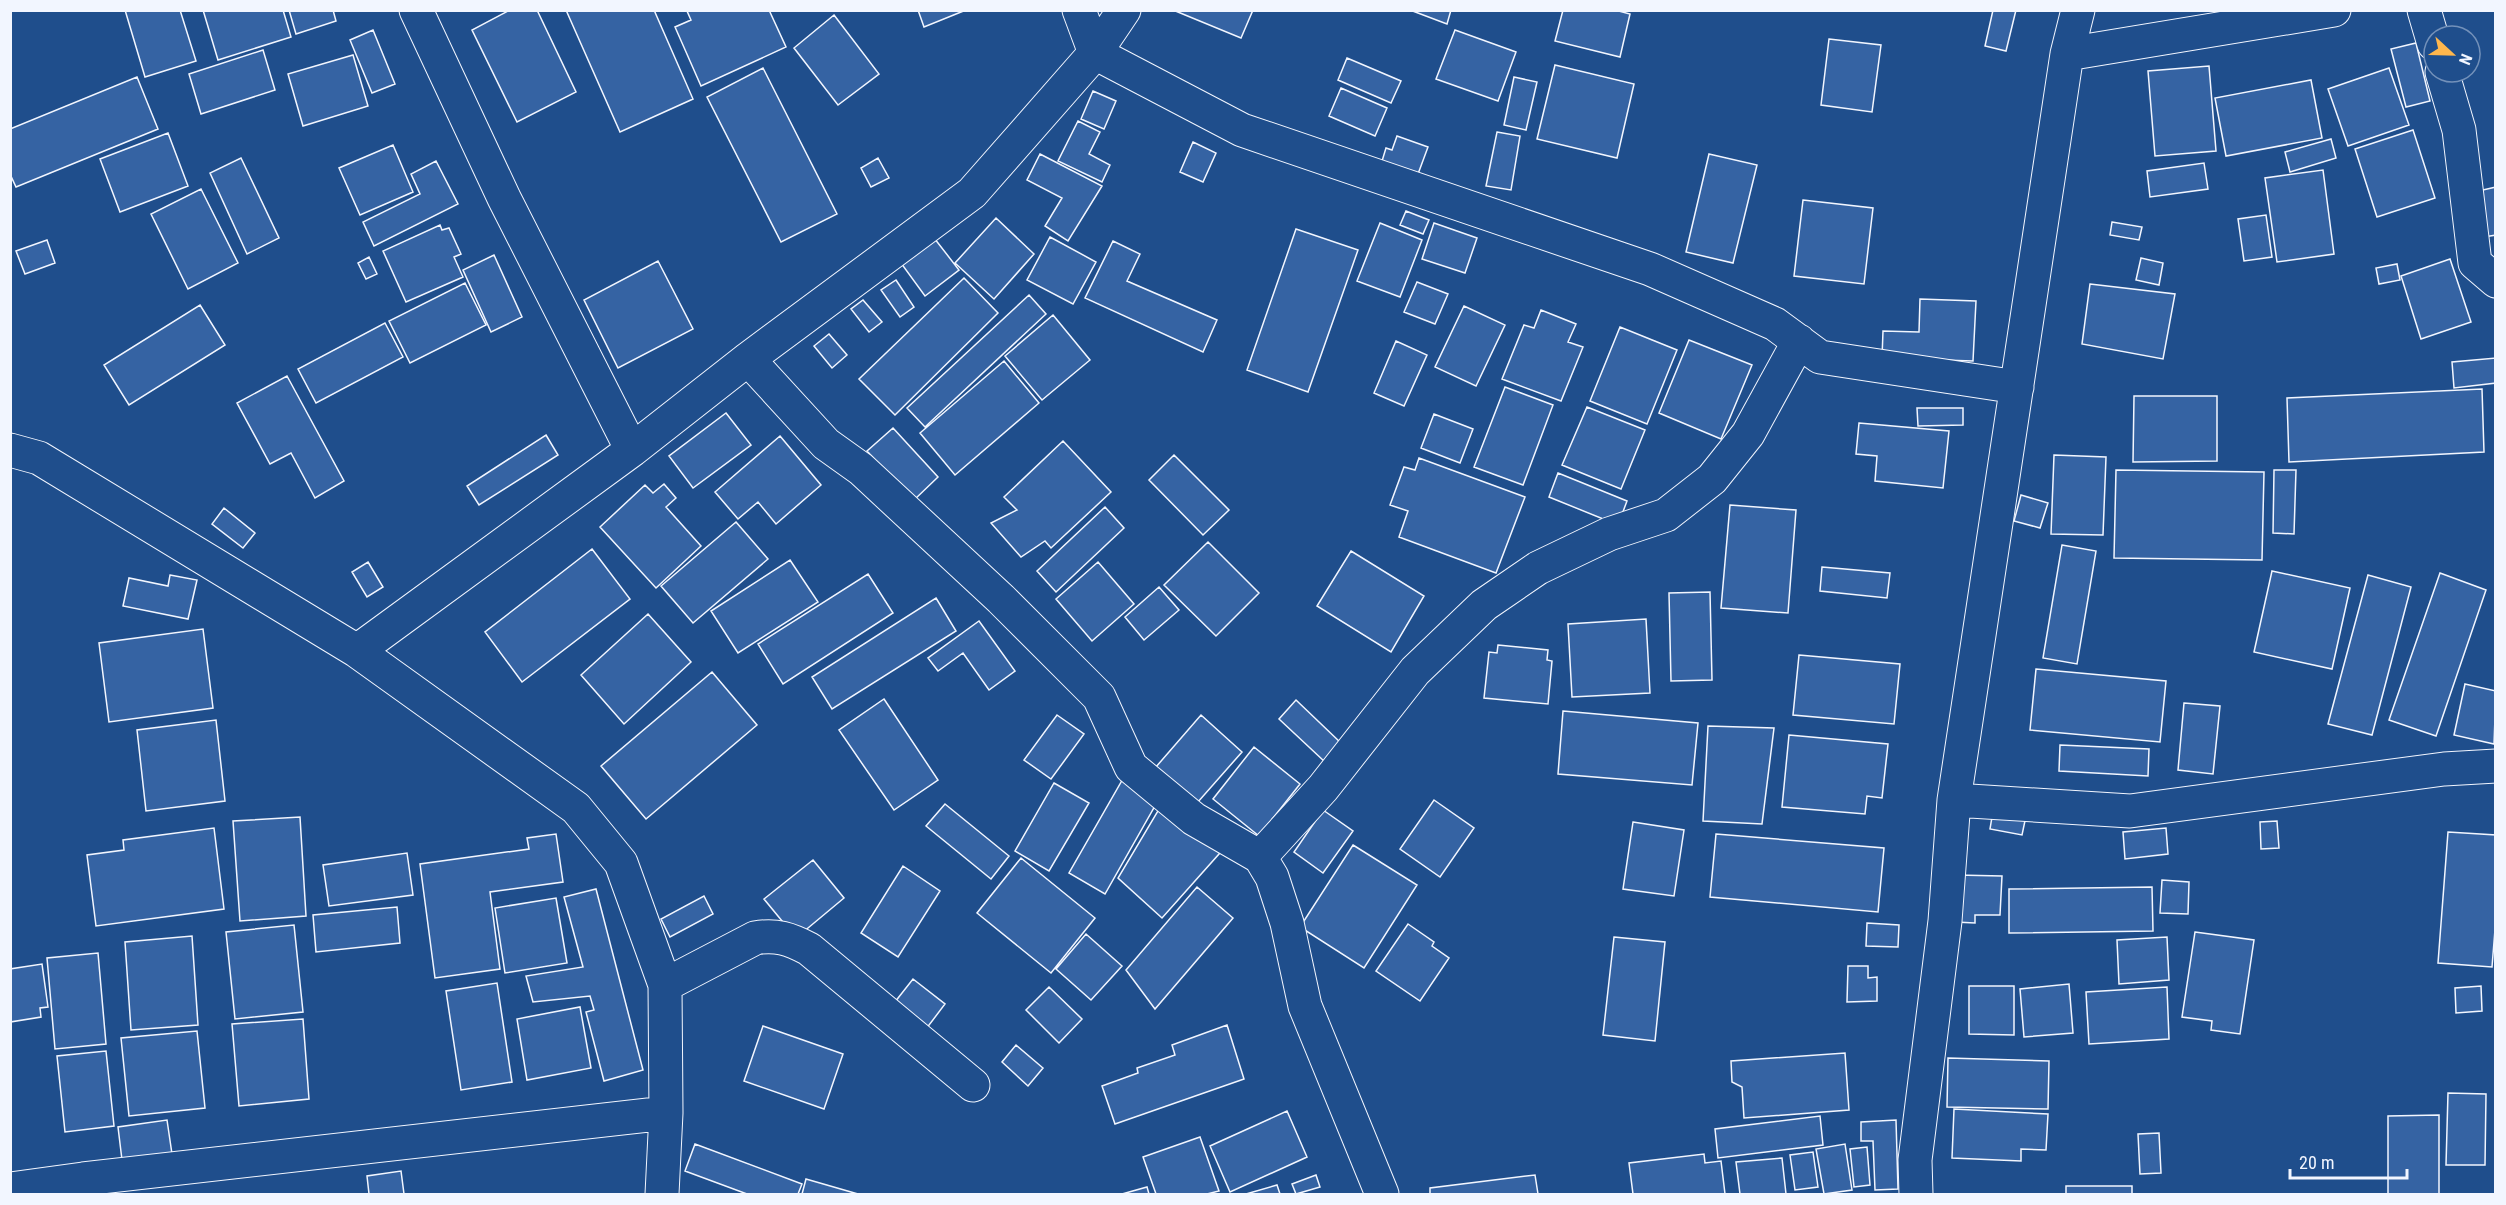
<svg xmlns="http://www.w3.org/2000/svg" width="2506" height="1205" font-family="'Roboto Condensed',sans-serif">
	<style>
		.building { fill: #3563a3; stroke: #f2f6ff; stroke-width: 1.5 }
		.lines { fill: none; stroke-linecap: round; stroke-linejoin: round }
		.minor-casing { stroke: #f2f6ff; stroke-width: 35 }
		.minor { stroke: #1f4e8c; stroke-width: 33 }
	</style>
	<rect width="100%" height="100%" fill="#1f4e8c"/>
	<path class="building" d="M125,10H180L196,61L145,77Z
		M203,10H283L291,37L218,60Z
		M289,10H333L336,21L296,34Z
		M510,10H537L576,92L517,122L472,30Z
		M566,10H654L693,99L620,132Z
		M689,10H769L786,47L701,86L675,27L691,20L687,11Z
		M918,10H966L924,27Z
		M1173,10H1253L1241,38Z
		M1410,10H1451L1447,24Z
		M1563,10H1615L1630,14L1620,57L1555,41Z
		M1993,10H2016L2006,51L1985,46Z
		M834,15L879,74L838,105L794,48Z
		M373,30L395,84L372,93L350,40Z
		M1455,30L1516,52L1498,101L1436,79Z
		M1829,39L1881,45L1872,112L1821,105Z
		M2416,43L2430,101L2406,107L2391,49Z
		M263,50L275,90L201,114L189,74Z
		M353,55L368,106L303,126L288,74Z
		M1347,58L1401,81L1391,103L1338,80Z
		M1555,65L1634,84L1617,158L1537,139Z
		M2209,66L2216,151L2155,156L2148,71Z
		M763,68L837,214L781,242L707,97Z
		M2389,68L2409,125L2348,146L2328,89Z
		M137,77L158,129L16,187L10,174V129Z
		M1514,77L1537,82L1526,130L1504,125Z
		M2311,80L2322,138L2226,156L2215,98Z
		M1341,88L1387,108L1375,136L1329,116Z
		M1093,91L1116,101L1104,129L1081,119Z
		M1078,121L1100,132L1089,154L1110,165L1102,182L1058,161Z
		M2413,130L2435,198L2377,217L2355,149Z
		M1497,132L1520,136L1511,190L1486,186Z
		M168,133L188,186L120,212L100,159Z
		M1397,136L1428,147L1418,174L1382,161L1386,148L1392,150Z
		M2331,139L2336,158L2290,172L2285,152Z
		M1193,142L1216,153L1203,182L1180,172Z
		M393,145L413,192L360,215L339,168Z
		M1040,154L1102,186L1068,241L1045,226L1062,198L1027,180Z
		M1709,154L1757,165L1733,263L1686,252Z
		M241,158L279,238L247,254L210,173Z
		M878,158L889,178L871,187L861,168Z
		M436,161L458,204L374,246L363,222L420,194L411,174Z
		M2204,163L2208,189L2150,197L2147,171Z
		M2323,170L2334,254L2277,262L2265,178Z
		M2496,187V235L2484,237L2474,192Z
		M201,189L238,263L188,289L151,214Z
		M1803,200L1873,208L1864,284L1794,276Z
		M1406,211L1429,220L1423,234L1400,225Z
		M2266,215L2272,257L2244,261L2238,219Z
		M996,218L1034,254L994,299L955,263Z
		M2112,222L2142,227L2139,240L2110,235Z
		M1380,223L1422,240L1400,297L1357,281Z
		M1434,223L1477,238L1465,273L1422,259Z
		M440,225L442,230L449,228L461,254L454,257L463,277L406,302L383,251Z
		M1296,229L1358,250L1308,392L1247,370Z
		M931,234L959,270L925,296L898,259Z
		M1050,237L1096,262L1073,304L1027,280Z
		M47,240L55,263L25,274L16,251Z
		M1113,241L1140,254L1127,281L1217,320L1203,352L1085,298Z
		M494,255L522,317L491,332L463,270Z
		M369,257L377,274L366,279L358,263Z
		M2141,258L2163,263L2159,285L2136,280Z
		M2450,259L2471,322L2421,339L2401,276Z
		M658,261L693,329L618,368L584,300Z
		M2397,264L2400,280L2379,284L2376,268Z
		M964,278L998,313L895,415L859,379Z
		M896,280L914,307L900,317L881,290Z
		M1417,282L1448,294L1435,324L1404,312Z
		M465,283L486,325L410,363L389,321Z
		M2090,284L2175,294L2163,359L2082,344Z
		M1029,295L1046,314L925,427L907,408Z
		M1920,299L1976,301L1973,361L1882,358L1883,331L1919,332Z
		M863,300L882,322L869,332L851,309Z
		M200,305L225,345L129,405L104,365Z
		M1464,306L1505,325L1476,386L1435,367Z
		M1541,310L1576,324L1568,342L1583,347L1561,401L1502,379L1524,325L1534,328Z
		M1053,315L1090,360L1042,400L1005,356Z
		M385,323L403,357L316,403L298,369Z
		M1620,327L1677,350L1647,424L1590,401Z
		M829,334L847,355L832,368L814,346Z
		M1689,340L1752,365L1721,439L1659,413Z
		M1396,341L1427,355L1404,406L1374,393Z
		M2496,358V383L2454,388L2452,362Z
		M1004,361L1039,403L955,475L920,433Z
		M287,376L344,481L315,498L291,453L270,464L237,403Z
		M1505,387L1553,405L1523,485L1474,467Z
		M2482,389L2484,452L2289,462L2287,398Z
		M2134,396H2217V461L2133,462Z
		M1587,407L1645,430L1621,489L1562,465Z
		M1917,408H1963V425L1918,426Z
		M726,413L751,445L693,488L669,456Z
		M1434,414L1473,429L1460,463L1421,448Z
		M1859,423L1949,431L1943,488L1875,481L1877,456L1856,454Z
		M893,428L938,477L913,501L867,451Z
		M546,435L558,455L479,505L467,486Z
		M780,436L821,485L776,524L758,502L738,519L715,492Z
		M1063,441L1111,492L1051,548L1045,541L1021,557L991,523L1017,510L1004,497Z
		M1174,455L1229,510L1203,535L1149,480Z
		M2054,455L2106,457L2103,535L2051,534Z
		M1419,458L1525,497L1496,573L1399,537L1408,511L1390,505L1404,467L1415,470Z
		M2116,470L2264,472L2262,560L2114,558Z
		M2274,470H2296L2294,534L2273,533Z
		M1558,473L1627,501L1618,525L1549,497Z
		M664,484L676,498L666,507L701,546L656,588L600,527L645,485L653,493Z
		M2021,495L2048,503L2040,528L2014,521Z
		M1730,505L1796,510L1788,613L1721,608Z
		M1105,507L1124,528L1056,592L1037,571Z
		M224,508L255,533L243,548L212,524Z
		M736,522L768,559L693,623L661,586Z
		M1208,542L1259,593L1216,636L1164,585Z
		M2062,545L2096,551L2077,664L2043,658Z
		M592,549L630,599L522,682L485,632Z
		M1351,551L1424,596L1391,652L1317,606Z
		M790,560L818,602L738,653L711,611Z
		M368,562L383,587L367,597L352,572Z
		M1098,562L1134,604L1092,641L1056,599Z
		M1822,567L1890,573L1887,598L1820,591Z
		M2272,571L2350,588L2332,669L2254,652Z
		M2440,573L2486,590L2436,736L2389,720Z
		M868,574L893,613L783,684L758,644Z
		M170,575L197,580L188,619L123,606L129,578L168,586Z
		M2368,575L2411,587L2372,735L2328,724Z
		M1159,587L1179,610L1144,640L1125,617Z
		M1710,592L1712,680L1671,681L1669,593Z
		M936,598L956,631L832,709L812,677Z
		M648,614L691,662L624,724L581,675Z
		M1646,619L1650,693L1572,697L1568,624Z
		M979,621L1015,671L989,690L963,653L938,671L928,658Z
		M203,629L213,708L109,722L99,643Z
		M1498,645L1548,650L1547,660L1552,661L1548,704L1484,698L1489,652L1497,653Z
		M1799,655L1900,664L1894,724L1793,715Z
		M2036,669L2166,681L2160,742L2030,730Z
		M712,672L757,725L646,819L601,766Z
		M2465,684L2496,691L2494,744L2454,735Z
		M884,699L938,780L894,810L839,730Z
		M1296,700L1342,744L1325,762L1279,719Z
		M2184,703L2220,706L2213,774L2178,770Z
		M1563,711L1698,723L1692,785L1558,774Z
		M1057,715L1084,734L1051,779L1024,760Z
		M1201,715L1242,752L1190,811L1149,775Z
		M216,720L225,801L146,811L137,730Z
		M1708,726L1774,728L1762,824L1703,821Z
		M1789,735L1888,744L1882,798L1867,796L1865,814L1782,807Z
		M2060,745L2149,749L2148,776L2059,771Z
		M1254,747L1300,784L1259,836L1213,799Z
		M1124,777L1160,797L1105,894L1069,873Z
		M1054,783L1089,803L1049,871L1015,851Z
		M1165,799L1227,845L1162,918L1118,878Z
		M1434,800L1474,828L1440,877L1400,849Z
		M945,804L1009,856L991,879L926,826Z
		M1323,810L1353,831L1323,873L1294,852Z
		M1993,811L2026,816L2022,835L1990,829Z
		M300,817L306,916L240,921L233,821Z
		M2277,821L2279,848L2261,849L2260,822Z
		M1633,822L1684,830L1674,896L1623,889Z
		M214,828L224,909L96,926L87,855L124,850L123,840Z
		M2166,828L2168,854L2125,859L2123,832Z
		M2448,832L2496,835V917L2492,967L2438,963Z
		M556,834L563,882L490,892L500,969L435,978L420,864L529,849L527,838Z
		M1716,834L1884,848L1878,912L1710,897Z
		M1353,845L1417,885L1364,968L1300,927Z
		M407,853L413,895L329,906L323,865Z
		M1021,858L1095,918L1051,973L977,913Z
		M813,860L844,898L796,938L764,899Z
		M903,866L940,891L898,957L861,933Z
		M1956,875L2002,876L2000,915H1975V923L1955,922Z
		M2162,880L2189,882L2188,914L2160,913Z
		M1197,887L1233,918L1155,1009L1126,970Z
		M2152,887L2153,931L2009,933V889Z
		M596,889L643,1070L604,1081L586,1012L594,1010L590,996L533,1002L526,976L583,967L564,897Z
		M704,896L713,914L670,937L661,919Z
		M556,898L567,963L505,973L495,908Z
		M397,907L400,943L316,952L313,915Z
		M1867,923L1899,925L1898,947L1866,946Z
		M1408,924L1434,942L1432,946L1449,958L1420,1001L1376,971Z
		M294,925L303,1012L235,1019L226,932Z
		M2195,932L2254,940L2240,1034L2211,1030L2212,1021L2182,1017Z
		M1086,934L1122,966L1091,1000L1056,969Z
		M192,936L198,1025L131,1030L125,942Z
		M1614,937L1665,942L1655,1041L1603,1035Z
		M2167,937L2169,980L2119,984L2117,940Z
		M98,953L106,1044L55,1049L47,958Z
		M42,964L48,1007L40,1008L41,1017L10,1022V969Z
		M1848,966H1868V978L1877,977V1001L1847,1002Z
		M913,979L945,1004L923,1033L891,1007Z
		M497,983L512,1082L461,1090L446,991Z
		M2069,984L2073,1033L2024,1037L2020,989Z
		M1969,986H2014V1035L1969,1034Z
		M2481,986L2482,1011L2456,1013L2455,988Z
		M1049,987L1082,1019L1059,1043L1026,1010Z
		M2167,987L2169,1039L2089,1044L2086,992Z
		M580,1007L591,1068L527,1080L517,1019Z
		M303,1019L309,1099L239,1106L232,1024Z
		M1227,1025L1244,1079L1115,1124L1102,1086L1138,1073L1137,1068L1175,1055L1172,1045Z
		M763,1026L843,1054L824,1109L744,1081Z
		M197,1031L205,1108L129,1116L121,1038Z
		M1016,1045L1043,1068L1028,1086L1002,1062Z
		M106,1051L114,1126L65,1132L57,1056Z
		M1845,1053L1849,1110L1744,1118L1742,1087L1732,1082L1731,1061Z
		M1948,1058L2049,1061L2048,1109L1947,1107Z
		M2448,1093L2486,1094L2485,1165H2446Z
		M1954,1109L2048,1114L2046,1150L2021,1149V1161L1952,1158Z
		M1287,1111L1307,1157L1230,1192L1210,1146Z
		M2439,1115V1194H2388V1116Z
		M1820,1116L1823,1145L1718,1158L1715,1129Z
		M167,1120L172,1154L122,1160L118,1127Z
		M1896,1120L1898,1189L1875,1190L1873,1141H1861V1122Z
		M2159,1133L2161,1173L2140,1174L2138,1134Z
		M1200,1137L1219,1191L1207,1194H1156L1143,1157Z
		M695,1144L802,1184L798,1194H747L685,1171Z
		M1845,1144L1852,1190L1824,1194L1816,1149Z
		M1867,1147L1870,1185L1854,1187L1850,1149Z
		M1813,1152L1818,1187L1795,1190L1790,1155Z
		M1704,1154L1705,1163L1721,1161L1725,1194H1633L1629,1163Z
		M1782,1158L1786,1194H1740L1736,1162Z
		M401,1171L404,1194H369L367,1176Z
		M1316,1175L1320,1187L1296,1194L1292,1184Z
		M1535,1175L1538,1194H1430V1188Z
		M806,1179L858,1194H802Z
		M1277,1185L1280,1194H1246Z
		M2066,1186H2132V1194H2066Z
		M1147,1187L1149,1194H1122Z"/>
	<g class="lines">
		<g class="minor-casing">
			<path id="minor" d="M416,10L504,198L632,450
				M1079,10L1095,53L1242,130L1650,269L1775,324L1820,357L2017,387
				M2424,10L2434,44
				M2067,54L2334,10
				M2442,72L2459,130L2475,263L2496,281
				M748,359L826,444L861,469L1001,599L1099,697L1131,767L1194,819L1260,857L1272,877L1287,923L1305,1006L1382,1194
				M10,450L39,458L357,651L576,808L621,863L665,985L666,1113L662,1194
				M357,651L632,450L748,359L972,193L1095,53L1124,10
				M1954,800L2130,811L2444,769L2496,766
				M1260,857L1323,788L1415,671L1484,605L1538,568L1609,534L1666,515L1712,479L1748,434L1799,341
				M665,985L755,938C776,934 790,939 809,949L973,1085
				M10,1189L83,1179L666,1113
				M1916,1194L1915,1160L1945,921L1954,800L2067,54L2078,10"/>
		</g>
		<use href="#minor" class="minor"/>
	</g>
	<rect width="2506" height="1205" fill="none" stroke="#f2f6ff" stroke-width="24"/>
	<g transform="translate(2452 54) rotate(112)"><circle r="28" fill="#1f4e8c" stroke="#7391ba" stroke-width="1.5"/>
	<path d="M0-4.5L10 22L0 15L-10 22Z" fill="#ffb74d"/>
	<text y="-9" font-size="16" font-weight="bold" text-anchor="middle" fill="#f2f6ff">N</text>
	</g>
	<path d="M2290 1169v9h117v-9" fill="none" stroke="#f2f6ff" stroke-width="3"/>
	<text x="2299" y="1169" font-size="18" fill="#f2f6ff" stroke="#1f4e8c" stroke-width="4.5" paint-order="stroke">20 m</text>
</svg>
